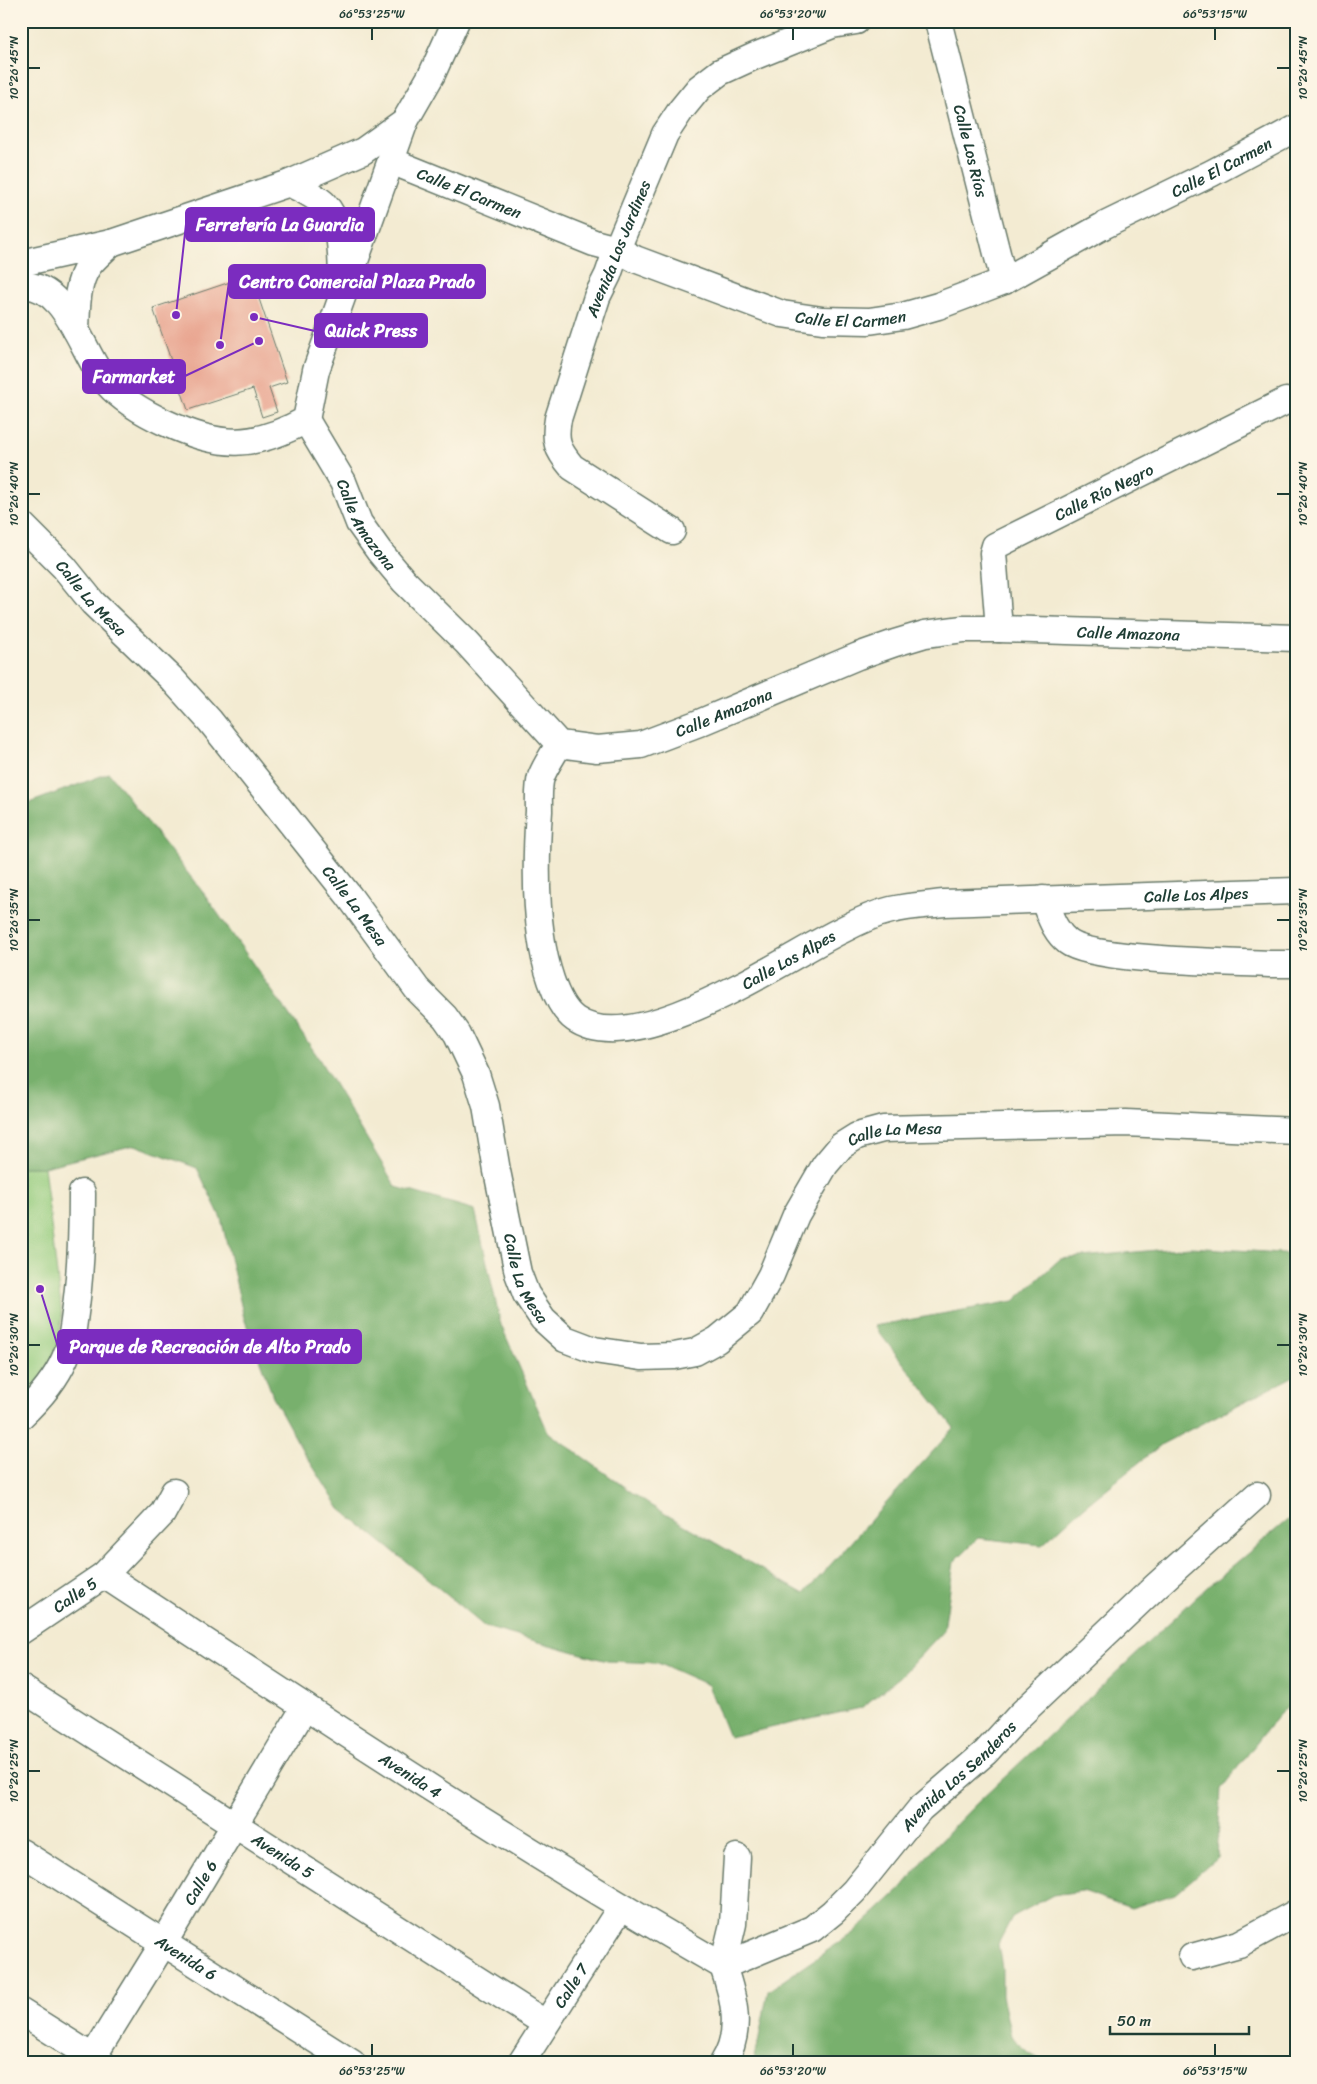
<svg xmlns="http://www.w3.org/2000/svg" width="1317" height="2084" font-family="Sriracha,sans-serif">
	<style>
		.green { fill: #95cc7e; stroke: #5a8459 }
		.forest { fill: #78b06d; stroke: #4c7650 }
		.building { fill: #e9a691 }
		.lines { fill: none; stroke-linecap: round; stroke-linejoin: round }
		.minor-casing { stroke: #697a6b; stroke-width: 29 }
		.minor { stroke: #fff; stroke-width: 26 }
		.ticks { fill: none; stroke: #1f3d34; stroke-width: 2 }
		.labels { text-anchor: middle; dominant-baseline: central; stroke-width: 4; stroke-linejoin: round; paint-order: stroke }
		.street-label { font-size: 16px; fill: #1f3d34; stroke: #fcf5e5 }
		.leader { fill: none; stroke: #7b2cbf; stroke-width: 2 }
		.callout-dot { fill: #7b2cbf; stroke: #fcf5e5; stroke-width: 2 }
		.callout { fill: #7b2cbf; stroke: #7b2cbf; stroke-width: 2 }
		.callout-label { font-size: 18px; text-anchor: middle; font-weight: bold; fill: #fff }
		.neatline { fill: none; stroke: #1f3d34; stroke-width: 2 }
		.ticks-label { font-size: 12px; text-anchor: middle; fill: #1f3d34 }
	</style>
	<rect width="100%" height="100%" fill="#fcf5e5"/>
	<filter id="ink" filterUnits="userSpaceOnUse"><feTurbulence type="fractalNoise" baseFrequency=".02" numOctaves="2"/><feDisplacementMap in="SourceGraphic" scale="10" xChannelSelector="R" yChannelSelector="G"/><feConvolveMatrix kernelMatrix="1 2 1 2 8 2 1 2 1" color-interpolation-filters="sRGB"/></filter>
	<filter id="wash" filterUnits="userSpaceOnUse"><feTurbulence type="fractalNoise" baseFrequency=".0096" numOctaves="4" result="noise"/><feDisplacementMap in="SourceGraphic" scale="20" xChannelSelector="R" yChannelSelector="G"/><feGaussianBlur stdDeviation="1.12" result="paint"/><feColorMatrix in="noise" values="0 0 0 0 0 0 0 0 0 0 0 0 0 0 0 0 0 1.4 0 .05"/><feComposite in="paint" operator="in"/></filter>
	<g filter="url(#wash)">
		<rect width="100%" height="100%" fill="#f3ebd2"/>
		<path class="green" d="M21,1167H44L62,1316L57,1350L36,1387L21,1401Z"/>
		<path class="forest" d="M109,773L205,895L316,1054L396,1187L475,1210L501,1325L548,1432L648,1504L804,1594L954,1428L874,1326L1014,1301L1060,1259L1190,1247L1296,1254V1375L1162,1444L1084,1507L1042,1545L978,1538L954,1562L944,1630L901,1676L861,1708L729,1737L708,1685L658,1663L607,1661L485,1627L428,1579L340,1509L300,1446L274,1399L244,1318L221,1218L197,1168L135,1145L44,1167H21V806Z
			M1296,1513V1697L1276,1718L1221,1789L1217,1858L1175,1894L1131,1908L1082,1891L1053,1895L1012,1917L998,1944L1002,1968V1996L1011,2036L1030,2054L1047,2063H754L768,1991L853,1933L901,1889L936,1845L975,1805L1206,1588Z
			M1139,2056L1194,2063H1096Z"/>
		<g id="blocks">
			<path class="building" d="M251,275L287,382L269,388L277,412L262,417L253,389L188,410L153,308Z"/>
		</g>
	</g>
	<g filter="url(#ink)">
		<use href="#blocks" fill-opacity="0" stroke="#697a6b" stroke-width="1"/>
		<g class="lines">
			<g class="minor-casing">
				<g id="minor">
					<path id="s1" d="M938,21L1004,281"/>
					<path id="s2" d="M391,160L406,167L594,243L617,249L635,259L782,314L822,320L869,321L903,316L938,306L1004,281L1103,226L1212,173L1296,128"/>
					<path d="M290,183C300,189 314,195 323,203C343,223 341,254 342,280"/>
					<path d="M21,263L111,243L290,183L363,151L405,121"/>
					<path d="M21,286C67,281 82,356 107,383C123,401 144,413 166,423C220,448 253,449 306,420L316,370L405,121L432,74L456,21"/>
					<path d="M76,330C77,309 76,283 89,265C95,257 104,250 111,243"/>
					<path id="s3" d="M306,420L343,482L359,523L379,551L404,581L467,643L559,744L597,749L641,745L699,723L858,656L895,643L925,634L963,629H999L1296,638"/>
					<path id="s4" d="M21,524L64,567L93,603L172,679L210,721L349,896L417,989L445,1017L457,1034L476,1074L486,1106L497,1171L518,1273L526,1294L543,1319L565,1339L594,1350L641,1357L674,1356L695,1352L717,1340L750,1313L771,1275L796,1215L825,1165L841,1146L857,1136L883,1129L1126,1123L1296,1131"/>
					<path id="s5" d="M672,531L572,467C557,449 554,441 558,419L597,297L608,275L617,249L665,134L681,110L699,88L720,72L755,56L832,25L856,21"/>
					<path id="s6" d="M999,629L993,553L995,546L1286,401"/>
					<path id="s7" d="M559,744C554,754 545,766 541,777C538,787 539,801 539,811C536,853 535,895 541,936C544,959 554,1004 575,1019C636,1062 784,958 842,930C857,922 874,914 891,910C908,906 926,905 944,903L1296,891"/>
					<path d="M1043,899C1050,915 1054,931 1068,942C1092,961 1232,962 1269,964H1296"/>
					<path d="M21,1416C38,1400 56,1379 65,1358C72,1343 73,1328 75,1313C81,1273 82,1233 82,1193"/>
					<path id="s8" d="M104,1575C308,1709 511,1844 723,1966"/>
					<path id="s9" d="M21,1631L104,1575L162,1514L174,1492"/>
					<path id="s10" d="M21,1688L545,2023"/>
					<path id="s11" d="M21,1852L352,2063"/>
					<path d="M1192,1957L1239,1944L1296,1913"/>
					<path id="s12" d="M723,1966L812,1929L833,1912L854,1891L920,1809L986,1752L1020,1715L1155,1587L1257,1495"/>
					<path d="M723,1966L733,1924L737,1857"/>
					<path d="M723,1966C734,1998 743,2032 723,2063"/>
					<path d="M21,2012L102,2063"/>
					<path id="s13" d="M93,2057L163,1944L305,1707"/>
					<path id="s14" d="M521,2063L621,1907"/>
				</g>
			</g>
			<use href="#minor" class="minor"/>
		</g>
	</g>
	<path class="ticks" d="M372,28V40M793,28V40M1215,28V40M28,68H40M1277,68H1290M28,494H40M1277,494H1290M28,920H40M1277,920H1290M28,1345H40M1277,1345H1290M28,1771H40M1277,1771H1290M372,2044V2056M793,2044V2056M1215,2044V2056"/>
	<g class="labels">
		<g class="street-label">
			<text stroke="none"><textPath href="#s1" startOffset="134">Calle Los Ríos</textPath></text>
			<text stroke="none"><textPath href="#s2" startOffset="895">Calle El Carmen</textPath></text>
			<text stroke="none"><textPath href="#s2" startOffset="85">Calle El Carmen</textPath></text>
			<text stroke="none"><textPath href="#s5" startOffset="352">Avenida Los Jardines</textPath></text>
			<text stroke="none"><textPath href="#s2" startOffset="490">Calle El Carmen</textPath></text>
			<text stroke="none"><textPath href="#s6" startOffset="205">Calle Río Negro</textPath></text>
			<text stroke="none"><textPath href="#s3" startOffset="121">Calle Amazona</textPath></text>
			<text stroke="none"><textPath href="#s4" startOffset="102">Calle La Mesa</textPath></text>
			<text stroke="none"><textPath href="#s3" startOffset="1006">Calle Amazona</textPath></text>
			<text stroke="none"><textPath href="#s3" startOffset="586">Calle Amazona</textPath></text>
			<text stroke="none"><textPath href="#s7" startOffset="939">Calle Los Alpes</textPath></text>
			<text stroke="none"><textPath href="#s4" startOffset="508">Calle La Mesa</textPath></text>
			<text stroke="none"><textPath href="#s7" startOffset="519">Calle Los Alpes</textPath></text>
			<text stroke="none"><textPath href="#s4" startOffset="1451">Calle La Mesa</textPath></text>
			<text stroke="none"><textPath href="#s4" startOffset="928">Calle La Mesa</textPath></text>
			<text stroke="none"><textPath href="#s9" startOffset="65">Calle 5</textPath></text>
			<text stroke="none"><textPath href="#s8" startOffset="366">Avenida 4</textPath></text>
			<text stroke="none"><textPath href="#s12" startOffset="309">Avenida Los Senderos</textPath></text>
			<text stroke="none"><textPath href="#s10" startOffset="311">Avenida 5</textPath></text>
			<text stroke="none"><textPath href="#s13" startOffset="205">Calle 6</textPath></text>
			<text stroke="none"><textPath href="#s11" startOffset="196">Avenida 6</textPath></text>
			<text stroke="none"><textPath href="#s14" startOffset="92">Calle 7</textPath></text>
		</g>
	</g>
	<path class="leader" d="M176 315L186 224M220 345L229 282M254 317L315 331M259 341L185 376M40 1289L58 1347"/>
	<g class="callout-dot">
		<circle cx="176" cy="315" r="5"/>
		<circle cx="220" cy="345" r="5"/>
		<circle cx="254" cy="317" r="5"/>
		<circle cx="259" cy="341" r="5"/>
		<circle cx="40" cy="1289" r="5"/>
	</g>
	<g class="callout">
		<rect x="186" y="208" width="188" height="33" rx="5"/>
		<rect x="229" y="265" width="256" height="33" rx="5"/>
		<rect x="315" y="314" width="112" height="33" rx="5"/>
		<rect x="83" y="360" width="102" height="33" rx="5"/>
		<rect x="58" y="1330" width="303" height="33" rx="5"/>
	</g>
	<g class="callout-label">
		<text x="280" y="231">Ferretería La Guardia</text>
		<text x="357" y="288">Centro Comercial Plaza Prado</text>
		<text x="371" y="337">Quick Press</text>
		<text x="134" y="383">Farmarket</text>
		<text x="210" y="1353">Parque de Recreación de Alto Prado</text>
	</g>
	<rect width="1317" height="2084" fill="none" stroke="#fcf5e5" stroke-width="55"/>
	<path d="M1110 2026v8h139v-8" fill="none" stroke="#1f3d34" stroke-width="2.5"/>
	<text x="1117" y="2026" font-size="15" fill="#1f3d34" stroke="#fcf5e5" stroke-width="4" paint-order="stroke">50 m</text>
	<rect x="28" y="28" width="1262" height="2028" class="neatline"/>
	<g class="ticks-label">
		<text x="372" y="18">66°53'25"W</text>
		<text x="793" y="18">66°53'20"W</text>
		<text x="1215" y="18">66°53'15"W</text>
		<text transform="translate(14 68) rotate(-90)" y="4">10°26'45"N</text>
		<text transform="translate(1303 68) rotate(-90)" y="4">10°26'45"N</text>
		<text transform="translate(14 494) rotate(-90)" y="4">10°26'40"N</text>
		<text transform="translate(1303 494) rotate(-90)" y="4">10°26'40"N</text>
		<text transform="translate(14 920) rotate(-90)" y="4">10°26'35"N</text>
		<text transform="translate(1303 920) rotate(-90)" y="4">10°26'35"N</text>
		<text transform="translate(14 1345) rotate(-90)" y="4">10°26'30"N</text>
		<text transform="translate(1303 1345) rotate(-90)" y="4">10°26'30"N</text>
		<text transform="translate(14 1771) rotate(-90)" y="4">10°26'25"N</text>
		<text transform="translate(1303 1771) rotate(-90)" y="4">10°26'25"N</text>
		<text x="372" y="2075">66°53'25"W</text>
		<text x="793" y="2075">66°53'20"W</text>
		<text x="1215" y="2075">66°53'15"W</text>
	</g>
</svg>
